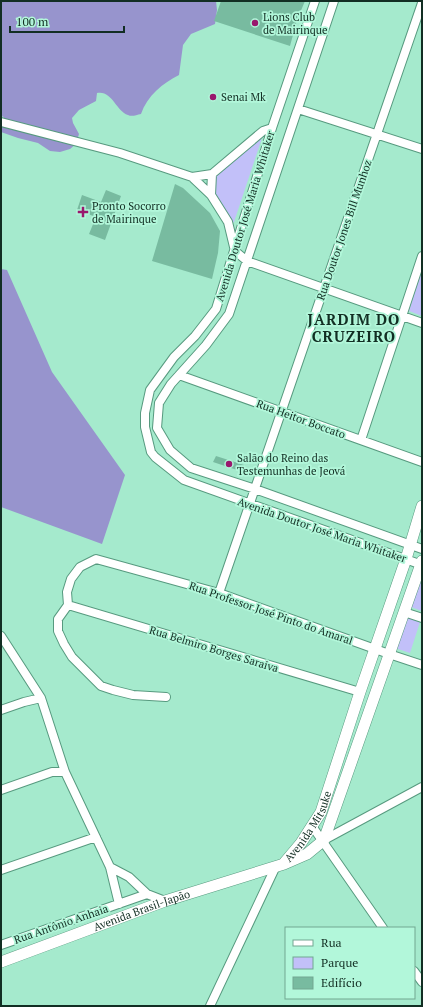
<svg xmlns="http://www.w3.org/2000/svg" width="423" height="1007" font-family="'PT Serif',serif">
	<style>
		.green { fill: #c2c0f9 }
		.forest { fill: #9794cd }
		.building { fill: #78bba0 }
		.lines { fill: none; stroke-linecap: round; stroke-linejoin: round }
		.street-casing { stroke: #579a7f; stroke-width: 10 }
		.secondary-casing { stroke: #579a7f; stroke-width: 12 }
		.street { stroke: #fff; stroke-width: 8 }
		.secondary { stroke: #fff; stroke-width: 11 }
		.poi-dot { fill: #99176d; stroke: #b2f7da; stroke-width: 1.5 }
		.labels { text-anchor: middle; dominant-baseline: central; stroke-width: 3.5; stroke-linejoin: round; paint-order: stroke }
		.poi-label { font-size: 11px; fill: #122e23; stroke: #b2f7da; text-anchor: start }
		.street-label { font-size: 11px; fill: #122e23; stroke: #b2f7da }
		.district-label { font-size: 15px; font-weight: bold; letter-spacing: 1px; fill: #122e23; stroke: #b2f7da }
	</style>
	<rect width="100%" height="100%" fill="#a5eacd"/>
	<path class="green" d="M262,138L234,222L231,224L214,194L215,176Z
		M422,269V316L409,311Z
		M422,573V611L408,606Z
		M403,616L420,622L410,653L392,647Z"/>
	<path class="forest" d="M1,1H216L217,10L215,24L191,34L183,45L179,75C163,83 147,96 141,114C136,115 132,117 128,115C116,111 112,90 97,93L96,101L79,110L72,118L73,123L79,134L76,144L70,149L60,152L50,151L38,143L18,138L1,132V121L4,117L1,116Z
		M1,269L7,270L52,372L125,475L102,544L1,507Z"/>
	<path class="building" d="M221,1H305L297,20L290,46L214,21Z
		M175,184L183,188L210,213L220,231L218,253L212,279L152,261Z
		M106,190L121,196L105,240L89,234L96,217L77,210L82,195L101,202Z
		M216,456L244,465L243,472L213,462Z"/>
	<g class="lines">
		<g class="street-casing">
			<path id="street" d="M315,1L272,128L216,309L195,336L174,357L150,390L145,413V427L151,452L155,457L184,480L422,565
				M334,1L229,314L206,345L171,384L159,403L157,428L170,450L191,468L255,489L422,549
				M298,109L422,149
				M1,122L120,153L192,177L211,195L228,222L235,251L247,261L422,323
				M192,177L212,174L263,131L272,128
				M211,195L212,174
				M179,375L422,462
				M361,440L422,256
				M219,593L422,3
				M68,605L360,692
				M404,612L422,618
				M1,636L41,698L65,772L110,867L119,904
				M166,697L133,695L113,690L101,686L72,657L64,644L58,631V619L68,605L67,592L71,579L80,567L96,559L219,593L389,654L422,665
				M1,710L24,702L41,698
				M1,790L52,772H65
				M312,826L383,928
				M324,840L422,787
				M110,867L129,877L147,894
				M1,870L96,837
				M1,945L147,894L165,901
				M414,971L422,982
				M210,1006L276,866"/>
		</g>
		<g class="secondary-casing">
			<g id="secondary">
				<path id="s1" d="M285,862L301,843L321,812L360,692L406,559L422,506"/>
				<path id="s2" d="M1,962L165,901L284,864L307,854L324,840L422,561"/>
			</g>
		</g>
		<use href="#street" class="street"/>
		<use href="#secondary" class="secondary"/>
	</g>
	<g class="poi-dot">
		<circle cx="255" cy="23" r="4"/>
		<circle cx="213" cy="97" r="4"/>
		<path d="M81 206h4v4h4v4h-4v4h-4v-4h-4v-4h4z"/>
		<circle cx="229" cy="464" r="4"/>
	</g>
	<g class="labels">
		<g class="poi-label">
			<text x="263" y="17">Lions Club<tspan x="263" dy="13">de Mairinque</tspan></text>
			<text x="221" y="97">Senai Mk</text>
			<text x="92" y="206">Pronto Socorro<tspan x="92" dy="13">de Mairinque</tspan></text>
			<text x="237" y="458">Salão do Reino das<tspan x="237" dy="13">Testemunhas de Jeová</tspan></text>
		</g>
		<g class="street-label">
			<text transform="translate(245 216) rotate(-73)">Avenida Doutor José Maria Whitaker</text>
			<text transform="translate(344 230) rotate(-71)">Rua Doutor Jones Bill Munhoz</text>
			<text transform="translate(301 419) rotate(20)">Rua Heitor Boccato</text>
			<text transform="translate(322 530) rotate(19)">Avenida Doutor José Maria Whitaker</text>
			<text transform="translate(271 613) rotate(19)">Rua Professor José Pinto do Amaral</text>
			<text transform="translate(214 649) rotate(17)">Rua Belmiro Borges Saraiva</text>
			<text stroke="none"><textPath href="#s1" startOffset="43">Avenida Mitsuke</textPath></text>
			<text stroke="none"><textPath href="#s2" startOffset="150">Avenida Brasil-Japão</textPath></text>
			<text transform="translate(61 924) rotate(-19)">Rua Antônio Anhaia</text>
		</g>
		<g class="district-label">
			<text x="354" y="319">JARDIM DO<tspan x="354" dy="17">CRUZEIRO</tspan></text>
		</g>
	</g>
	<rect width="423" height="1007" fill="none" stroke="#122e23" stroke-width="4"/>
	<rect x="285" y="927" width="130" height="72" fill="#b2f7da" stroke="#72a791"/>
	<rect x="293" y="940" width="20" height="6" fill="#ffffff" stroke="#72a791"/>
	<text x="321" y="947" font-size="12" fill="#122e23">Rua</text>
	<rect x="293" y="957" width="20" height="12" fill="#c2c0f9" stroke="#72a791"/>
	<text x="321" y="967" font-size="12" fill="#122e23">Parque</text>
	<rect x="293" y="977" width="20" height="12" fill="#78bba0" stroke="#72a791"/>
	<text x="321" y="987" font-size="12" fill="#122e23">Edifício</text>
	<path d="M10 26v6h114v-6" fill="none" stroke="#122e23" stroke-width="2"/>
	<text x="16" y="26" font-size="12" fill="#122e23" stroke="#b2f7da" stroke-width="3" paint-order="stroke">100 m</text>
</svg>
